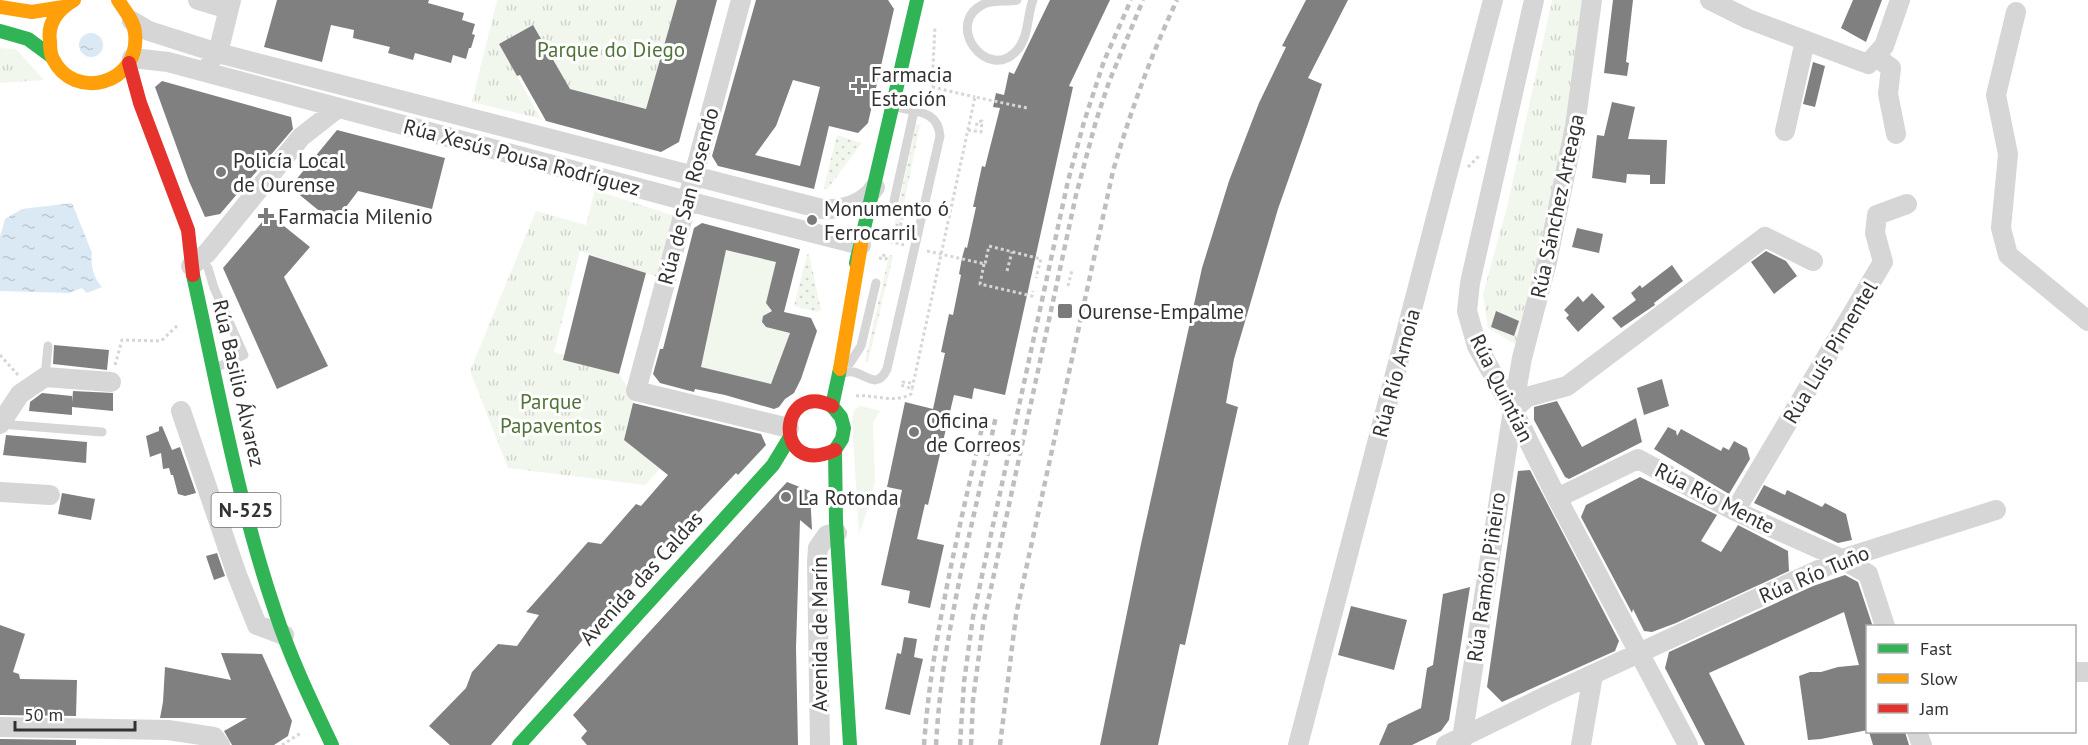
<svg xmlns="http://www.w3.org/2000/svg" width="2088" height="745" font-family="'PT Sans',sans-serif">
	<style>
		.grass { fill: url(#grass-dots) }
		.park { fill: url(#park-tufts) }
		.garden { fill: #f2f7ee }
		.water { fill: url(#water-ripples) }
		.building { fill: #808080; fill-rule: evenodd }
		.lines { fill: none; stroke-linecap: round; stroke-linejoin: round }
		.path { stroke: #d6d6d6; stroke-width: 3; stroke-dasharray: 3 3; stroke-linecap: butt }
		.lane { stroke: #d6d6d6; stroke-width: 9 }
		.street { stroke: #d6d6d6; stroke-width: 20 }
		.fast { stroke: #30b455; stroke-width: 14 }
		.slow { stroke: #ff9f0a; stroke-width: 14 }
		.jam { stroke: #e5322d; stroke-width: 14 }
		.rail { stroke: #bebebe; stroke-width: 4.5; stroke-dasharray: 6 4.5; stroke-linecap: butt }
		.poi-dot { fill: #7a7a7a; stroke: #fff; stroke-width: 2 }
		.labels { text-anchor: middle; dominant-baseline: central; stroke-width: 6; stroke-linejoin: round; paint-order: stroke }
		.shield { fill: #fff; stroke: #707070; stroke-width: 1.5 }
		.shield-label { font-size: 20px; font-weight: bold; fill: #323232 }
		.park-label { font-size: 21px; fill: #51733a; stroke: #fff }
		.poi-label { font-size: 21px; fill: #323232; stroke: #fff; text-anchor: start }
		.street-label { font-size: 21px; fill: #323232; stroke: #fff }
	</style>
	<defs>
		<pattern id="grass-dots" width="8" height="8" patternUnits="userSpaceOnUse" patternTransform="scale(1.5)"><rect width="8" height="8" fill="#f2f7ee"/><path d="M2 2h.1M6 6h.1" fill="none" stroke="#d0d4cd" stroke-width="1.8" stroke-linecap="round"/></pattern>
		<pattern id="park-tufts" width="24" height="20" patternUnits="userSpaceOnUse" patternTransform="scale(1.5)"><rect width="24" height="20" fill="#f2f7ee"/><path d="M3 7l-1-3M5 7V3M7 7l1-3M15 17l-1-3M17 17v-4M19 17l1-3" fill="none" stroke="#d0d4cd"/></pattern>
		<pattern id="water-ripples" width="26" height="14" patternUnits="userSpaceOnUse" patternTransform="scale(1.5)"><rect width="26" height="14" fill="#dbe9f4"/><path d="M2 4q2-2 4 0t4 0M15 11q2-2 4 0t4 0" fill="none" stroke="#bcc8d2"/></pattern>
	</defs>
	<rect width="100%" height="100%" fill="#fff"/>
	<path class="grass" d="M916,124L920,125L899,228L894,227Z
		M837,135L862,143L828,188L825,189L824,187Z
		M809,254L821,310L817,312L794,306L807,255Z
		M889,255L893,256L868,362L865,361Z"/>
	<path class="park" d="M497,0H677L646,109L569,89L533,25L499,44L541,119L472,102Z
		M1552,0H1586L1563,165L1528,318L1515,344L1488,328L1483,294L1507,207Z
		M0,48L16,49L44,80L0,83Z
		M595,190L678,217L660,278L580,251L554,352L619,374L628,388L633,402L624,440L660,469L645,485L508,468L470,371L536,211L586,225Z"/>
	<path class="garden" d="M726,250L777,258L770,312L763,316L762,322L766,327L790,333L771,384L701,367Z
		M861,406L880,411L873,422L875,481L871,500L859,534L852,421L854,410Z"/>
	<path class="water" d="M79 45a12 12 0 1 1 24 0a12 12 0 1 1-24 0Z
		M72,203L92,253C90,265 94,279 102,287L87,293L82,288L69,293L0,291V237L5,219L22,209Z"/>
	<path class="building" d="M277,0H429L428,3L464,13L462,20L475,24L472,34L475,35L471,48H469L466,59L453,55L451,63L415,53L413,60L388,53L390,47L353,38L354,30L331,25L322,62L264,47Z
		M677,0H717L679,142L661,152L546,121L520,75L517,76L499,44L533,25L570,89L646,109Z
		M756,0H888L894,9L868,123L858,133L829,126L814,189L718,166L712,156ZM793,80L820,87L800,166L755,155L776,126Z
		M1050,0H1110L1069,86L1073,87L1005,395L974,388L972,399L954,395L928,505L925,504L917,539L944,545L930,608L908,603L910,591L881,585L902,490L887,487L905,402L933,409L945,353L941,352L949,314L953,315L961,275L959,274L962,258L965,247L967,248L976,207H973L982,166L985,167L1000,108L993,107L996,93L1004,95L1009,72L1014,74Z
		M1306,0H1348L1308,78L1322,84L1278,209L1234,359L1226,403L1238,407L1185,645L1180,644L1158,745H1100L1141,544L1202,268L1229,181L1259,103L1286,47L1282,46Z
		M1613,0H1633L1626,62L1629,63L1627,76L1604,73Z
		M1853,0H1882L1866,42L1841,28Z
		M1813,62L1825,66L1815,107L1803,104Z
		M162,81L291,117L293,129L220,214L205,217L189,181L155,87Z
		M1612,102L1635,107L1628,139L1667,140L1665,184H1650V175L1627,174L1626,183L1592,178L1597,135L1604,136Z
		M337,130L445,158L432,209L358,191L334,223L290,187Z
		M269,214L310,247L284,277L328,366L277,389L223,268Z
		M702,223L800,249L784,312L811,318L817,331L801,379L794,393L785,399L779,407L774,409L725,395L695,389L694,392L660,383L653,374L660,349H663L694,228ZM726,250L776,262L766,303L772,311L763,316L762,322L766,327L790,333L771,384L701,367Z
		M1577,228L1603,234L1599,253L1572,247Z
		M1766,251L1786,261L1797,276L1774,294L1751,262Z
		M589,255L646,273L619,374L563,360Z
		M1672,265L1683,281L1654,303L1655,305L1621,328L1612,318L1636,300L1631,293L1640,285L1642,288Z
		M1592,293L1605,307L1578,332L1566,318L1569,315L1564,310L1578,296L1583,302Z
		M1496,311L1519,321L1514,336L1491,327Z
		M54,345L109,350L107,370L53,364Z
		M1662,379L1669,406L1644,415L1637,388Z
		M73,391L113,393V411L72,407V415L29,411L30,402L42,393L72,396V403Z
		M1557,401L1582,447L1636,418L1642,442L1569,479L1565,477L1534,420V407Z
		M633,403L761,434L766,445L738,475L736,473L643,571L491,745H450L429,726L466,688L472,672L498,644L517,646L539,615L526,612L588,542L601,544L636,504L641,506L668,475L624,440Z
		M162,426L172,450L180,447L196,493L185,496L178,494L173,475H171L169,468L163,469L161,453L150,457L146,436L159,431V427Z
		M1668,427L1676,431L1677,436L1681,429L1721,451L1723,447L1729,450L1734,441L1747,448L1750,459L1729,494L1654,449Z
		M6,435L87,442L86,463L3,455Z
		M1530,470L1619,641L1615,651L1502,702L1487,687L1518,471Z
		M1640,477L1717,515L1701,541L1721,552L1738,525L1788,551L1789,571L1676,623L1652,632L1644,631L1633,609L1632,613L1581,517L1586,505Z
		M787,482L810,491L812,530L800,520L796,648L798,745H587L581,738L587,731L573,715Z
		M1764,485L1785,495L1787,490L1822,507L1825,503L1846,514L1852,540L1838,543L1754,503Z
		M62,493L95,499L91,520L58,514Z
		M217,553L225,576L214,580L206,556Z
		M1845,575L1858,582L1873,627H1868V730L1821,739L1808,740L1799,676L1810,672H1821L1838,667L1859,665L1844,612L1709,673L1745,745H1705L1665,668L1669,652L1813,586Z
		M1470,587L1449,720L1441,731L1412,745H1379L1388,724L1421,708L1427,668L1433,665L1443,594Z
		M1351,606L1407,620L1394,670L1338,655Z
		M0,625L25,634L13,672L19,674L20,679L77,680L76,716L0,715Z
		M904,637L917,639L914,657L923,659L910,715L885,709L897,653L901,654Z
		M221,653L262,654L292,721L288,736L274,745H232L224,731L247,718H160L163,702L165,667L231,680Z
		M1869,732H1905L1909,745H1873Z
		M0,739L76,740V745H0Z"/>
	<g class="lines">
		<path class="path" d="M932,87L975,97
			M928,103L932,87L935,26
			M968,130L981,132L982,121L977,122L976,129
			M1468,167L1480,155
			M884,240L904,245
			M896,243L905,207
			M927,251L985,264L989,246L1041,259L1036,278
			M879,258L886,259L887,256L882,255
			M984,264L980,284L1032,296L1033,291
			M1007,271L1012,252
			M1068,286L1072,270
			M0,355L18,375
			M115,365L122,340L161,341L179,324
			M911,383L903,382L901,385L912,389L975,97L1027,108
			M856,396C873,394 895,404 911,394L912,389
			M282,745L301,733"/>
		<path class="lane" d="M1017,0C1006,2 994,0 984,4C942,24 989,85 1018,49C1029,36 1027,15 1033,0
			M894,201L914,111
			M208,268L214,288L244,355L220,366
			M850,363L861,346L876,283
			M842,374C860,363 874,396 887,369L940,136C938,110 916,112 896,107
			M45,377L48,346
			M0,424L102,432"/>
		<path class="street" d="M198,0L228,9
			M741,0L636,391L789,428
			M1534,0L1470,283L1467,311L1477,346L1513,410L1557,498L1688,745
			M1710,0L1748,19L1868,64L1884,46L1900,0
			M2016,12L1996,95L2008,154L2001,228L2008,255L2088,321
			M132,21L149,31L218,53L822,209C841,210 864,205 875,187
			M1875,56L1891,68L1888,94L1896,134
			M132,58L168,62L687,201L861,245
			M211,60L218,53L231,0
			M1785,131L1805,41
			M191,266L207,253L301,137L338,108
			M1513,410L1527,397L1567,386L1765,237L1813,261
			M181,411L237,575L257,625L284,635
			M0,424L20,394L45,377L111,382
			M0,492L50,495
			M1557,498L1638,459L1735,511L1842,559L1868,574L1885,626
			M1735,511L1883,262L1875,233L1877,215L1907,204
			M2074,672H2088
			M0,727L168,730L214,737L220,745
			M1917,732L1922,745
			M820,745L817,562L818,548L827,535L837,533
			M1298,745L1493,0
			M1446,745L1546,696L1842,559L1996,510
			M1461,745L1513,410L1522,358L1547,262L1575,126L1592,0
			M1581,745L1593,675"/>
		<path class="fast" d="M0,31L28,39L51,56
			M856,263L917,0
			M193,275C218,388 238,502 275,611C290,657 311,701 332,745
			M840,369L832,406L841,417L844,428L842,439L835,450L836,521L850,745
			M519,745L773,465L790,437"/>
		<path class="slow" d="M74,0C59,9 47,22 50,41C50,47 50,54 53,59C74,102 141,84 135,33C134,20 124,10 118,0
			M0,7L32,12L63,7
			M840,369L861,245"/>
		<path class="jam" d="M129,63L140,103L188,230L193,275
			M832,406C778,379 772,479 835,450"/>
		<path class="rail" d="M924,745C932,633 961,523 985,414
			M936,745C942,634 973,524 996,416
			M960,745L964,682L973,617L1068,181L1084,122L1104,61L1131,0
			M971,745L973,700L983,625L1076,195L1096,121L1109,82L1143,0
			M1000,745L1016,615L1113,171C1130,113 1151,55 1177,0"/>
	</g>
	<g class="poi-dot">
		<path d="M856 77h6v6h6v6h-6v6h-6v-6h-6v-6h6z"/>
		<circle cx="221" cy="172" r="6"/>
		<path d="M263 207h6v6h6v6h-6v6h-6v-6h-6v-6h6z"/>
		<circle cx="812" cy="220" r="6"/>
		<rect x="1057" y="303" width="16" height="16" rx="3"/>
		<circle cx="914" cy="432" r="6"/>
		<circle cx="786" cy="497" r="6"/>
	</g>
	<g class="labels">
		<rect class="shield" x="211.5" y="493" width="69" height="34" rx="4.5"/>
		<g class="shield-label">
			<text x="246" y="510">N-525</text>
		</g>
		<g class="park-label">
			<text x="611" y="49">Parque do Diego</text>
			<text x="551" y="401">Parque<tspan x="551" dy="24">Papaventos</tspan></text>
		</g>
		<g class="poi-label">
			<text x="871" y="74">Farmacia<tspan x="871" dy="24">Estación</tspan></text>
			<text x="233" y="160">Policía Local<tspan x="233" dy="24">de Ourense</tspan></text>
			<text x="824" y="208">Monumento ó<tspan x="824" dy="24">Ferrocarril</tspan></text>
			<text x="278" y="216">Farmacia Milenio</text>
			<text x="1078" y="311">Ourense-Empalme</text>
			<text x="926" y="420">Oficina<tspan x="926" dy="24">de Correos</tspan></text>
			<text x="798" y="497">La Rotonda</text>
		</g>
		<g class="street-label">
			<text transform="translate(522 157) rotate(15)">Rúa Xesús Pousa Rodríguez</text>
			<text transform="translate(688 196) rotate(-75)">Rúa de San Rosendo</text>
			<text transform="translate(1557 206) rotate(-78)">Rúa Sánchez Arteaga</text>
			<text transform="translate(1830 352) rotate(-59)">Rúa Luís Pimentel</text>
			<text transform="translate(1396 373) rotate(-75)">Rúa Río Arnoia</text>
			<text transform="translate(239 383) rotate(77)">Rúa Basilio Álvarez</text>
			<text transform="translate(1502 388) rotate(64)">Rúa Quintián</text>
			<text transform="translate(1715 498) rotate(27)">Rúa Río Mente</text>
			<text transform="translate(1814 574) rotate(-23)">Rúa Río Tuño</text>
			<text transform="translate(1486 577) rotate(-82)">Rúa Ramón Piñeiro</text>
			<text transform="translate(641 578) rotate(-48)">Avenida das Caldas</text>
			<text transform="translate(819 634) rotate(-90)">Avenida de Marín</text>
		</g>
	</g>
	<rect x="1866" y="625" width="210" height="108" fill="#ffffff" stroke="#adadad" stroke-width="1.5"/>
	<rect x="1878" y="644" width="30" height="9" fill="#30b455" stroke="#adadad" stroke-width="1.5"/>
	<text x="1920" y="655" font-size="18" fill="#323232">Fast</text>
	<rect x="1878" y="674" width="30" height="9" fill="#ff9f0a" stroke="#adadad" stroke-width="1.5"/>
	<text x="1920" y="685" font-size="18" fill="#323232">Slow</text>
	<rect x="1878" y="704" width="30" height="9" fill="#e5322d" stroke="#adadad" stroke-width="1.5"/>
	<text x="1920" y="715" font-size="18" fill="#323232">Jam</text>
	<path d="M15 721v9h120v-9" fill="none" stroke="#323232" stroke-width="3"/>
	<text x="24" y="721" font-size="18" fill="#323232" stroke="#ffffff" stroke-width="4.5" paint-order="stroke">50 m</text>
</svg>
